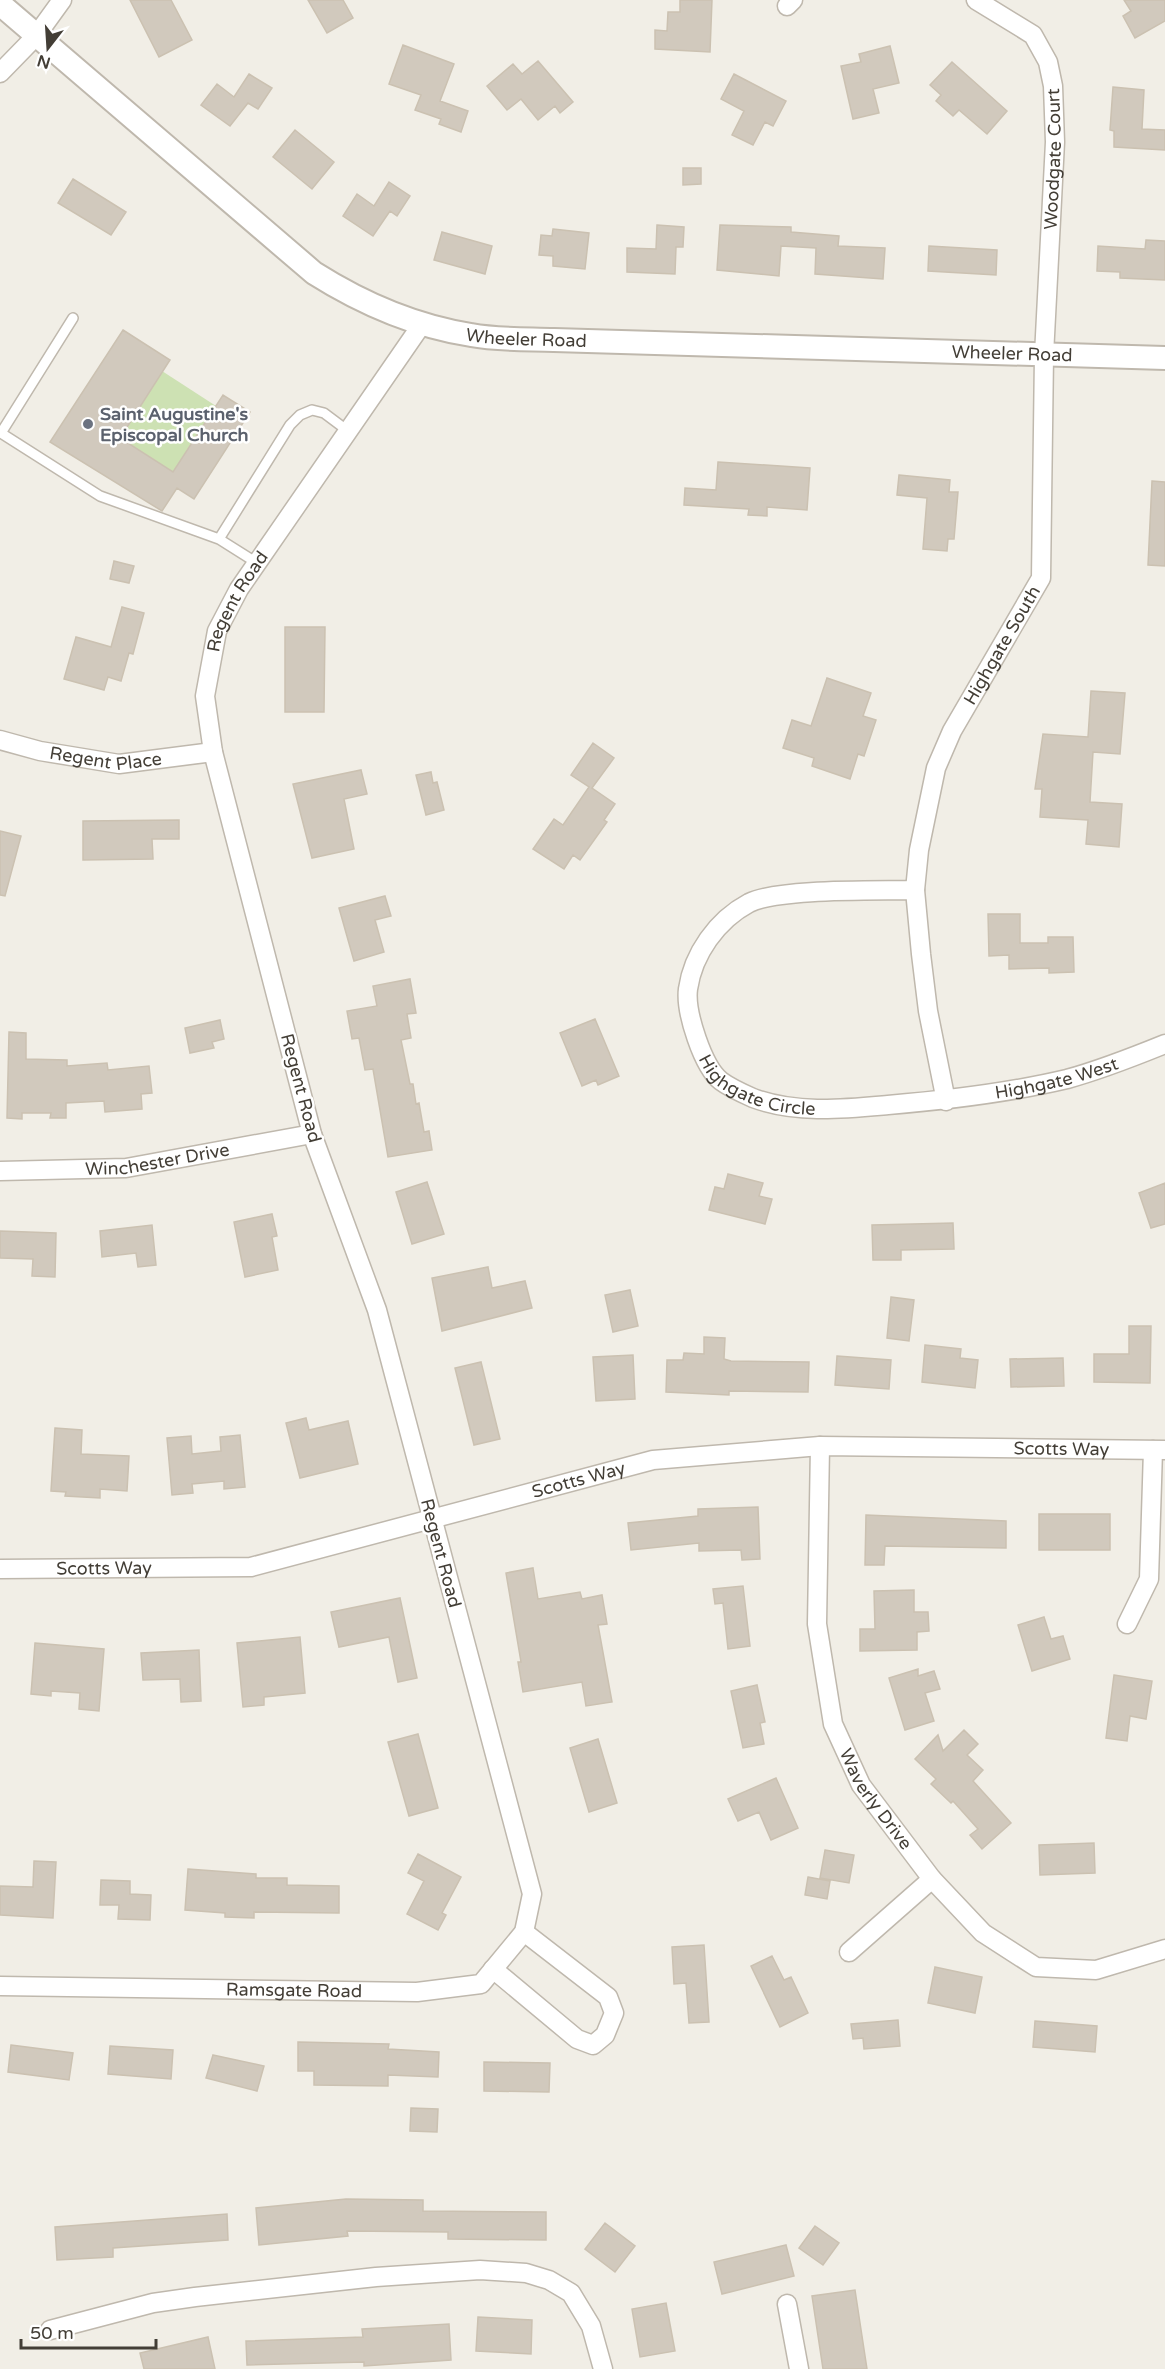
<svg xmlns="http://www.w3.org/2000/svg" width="1165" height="2369" font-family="'Varela Round',sans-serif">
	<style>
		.green { fill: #cde1b3 }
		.building { fill: #d1c9bd; stroke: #cbc1b1; stroke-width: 1.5 }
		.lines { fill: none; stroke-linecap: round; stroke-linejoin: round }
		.service-casing { stroke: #bfb8ad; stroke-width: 12 }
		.minor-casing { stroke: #bfb8ad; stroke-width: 21 }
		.tertiary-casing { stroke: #bfb8ad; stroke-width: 26 }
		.service { stroke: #fff; stroke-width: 9 }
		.minor { stroke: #fff; stroke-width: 18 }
		.tertiary { stroke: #fff; stroke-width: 22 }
		.worship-dot { fill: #6b7280; stroke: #fff; stroke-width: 2 }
		.labels { text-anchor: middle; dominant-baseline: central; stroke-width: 5; stroke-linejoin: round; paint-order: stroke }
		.street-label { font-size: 18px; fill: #433e36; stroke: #fff }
		.worship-label { font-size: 18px; font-weight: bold; fill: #5b616d; stroke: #fff; text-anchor: start }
	</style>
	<rect width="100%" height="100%" fill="#f1eee6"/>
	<path class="green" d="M162,371L216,406L173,472L110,432Z"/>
	<path class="building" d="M130,0H171L192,40L159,57Z
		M308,0H343L353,18L327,33Z
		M680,0H712L710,52L655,49V30L667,31L668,12H680Z
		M1124,0H1165V21L1135,38L1123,16L1131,11Z
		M403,45L454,64L440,101L468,111L461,132L439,124L441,119L415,110L421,95L389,84Z
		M890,46L899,83L873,89L879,113L853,119L841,66L861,62L859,54Z
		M538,61L573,102L560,113L555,106L538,120L521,99L507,110L487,86L513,64L522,74Z
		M952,62L1007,111L987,134L959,110L953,116L936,101L941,95L930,85Z
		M249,74L272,88L258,109L248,103L230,126L201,105L217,84L234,97Z
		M734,74L786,101L773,126L765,122L753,145L732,135L744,111L721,99Z
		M1113,87L1144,90L1142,129L1165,130V150L1114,147V131L1110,130Z
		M295,130L334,162L312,189L273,157Z
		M683,168H701V184L683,185Z
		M73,179L126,212L111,235L58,203Z
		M389,182L410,196L397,216L390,211L373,236L343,216L357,194L374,206Z
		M657,225L684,227L683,247H676L675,274L627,272V248L656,249Z
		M720,225L791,227V232L839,236L838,246L885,248L883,279L815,274L816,248L781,246L779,276L717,270Z
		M553,229L589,233L585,269L553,266V256L539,255L541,235L552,236Z
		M442,232L492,246L485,274L434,260Z
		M1146,240L1165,241V280L1120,278V272L1097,271L1098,246L1145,249Z
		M929,246L997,250L996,275L928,271Z
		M123,330L170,360L120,438L173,472L223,395L250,412L194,499L177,488L162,511L50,442Z
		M718,462L810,468L807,510L767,507V516L748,515L749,509L684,505L685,488L716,490Z
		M899,475L950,480L949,492H958L954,539H948L947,551L923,549L927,498L897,495Z
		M1152,481L1165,482V566L1148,565Z
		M114,561L134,566L129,583L110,579Z
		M122,607L144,613L133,654L129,653L121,681L108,677L104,690L64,679L76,637L111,647Z
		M285,627H325L324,712H285Z
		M827,678L871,693L863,716L876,720L864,756L858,754L850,779L812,766L814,758L783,748L792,720L811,726Z
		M1091,691L1125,693L1120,754L1093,752L1090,802L1122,804L1119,847L1086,844L1088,820L1040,817L1042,789H1035L1043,734L1088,737Z
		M593,743L614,758L592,788L615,804L604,820L607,822L580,860L573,855L564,869L533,849L554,819L563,825L589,787L571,775Z
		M361,770L367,794L344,799L354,849L312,858L293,784Z
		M431,772L433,783L437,782L444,810L426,815L416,775Z
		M179,820V839H152L153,859L83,860V821Z
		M0,831L21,836L5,896L0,895Z
		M385,896L391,916L375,920L384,952L354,961L339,908Z
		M988,914H1020V943H1048V937H1073L1074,972L1049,973V968L1009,969V955L989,956Z
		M410,979L416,1013L407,1014L411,1038L401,1040L410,1084H413L416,1104L419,1103L424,1132L429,1131L432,1150L388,1157L373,1069L365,1070L359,1038L352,1039L347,1011L377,1006L373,986Z
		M595,1019L619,1076L598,1085L596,1080L582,1086L560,1033Z
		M220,1020L224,1039L212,1042L214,1048L190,1053L185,1028Z
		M9,1032L26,1033V1059L67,1060V1066L107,1063L108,1070L149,1066L152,1093L141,1094L142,1109L105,1112L104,1101L66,1103V1118H50L51,1113H22V1119L7,1118Z
		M728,1174L763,1183L759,1196L772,1199L765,1224L709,1210L715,1187L724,1189Z
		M427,1182L444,1234L412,1244L396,1192Z
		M1165,1183V1224L1151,1228L1139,1193Z
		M272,1214L277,1236L272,1237L278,1270L245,1277L234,1222Z
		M953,1223L954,1249L901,1250V1260H873L872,1225Z
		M152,1225L156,1265L138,1267L136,1253L102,1257L100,1231Z
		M0,1231L56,1233L55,1277L32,1276L33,1259L0,1258Z
		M488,1267L492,1288L525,1281L532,1308L442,1331L432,1278Z
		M630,1290L638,1326L613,1332L605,1295Z
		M891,1297L914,1300L909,1341L887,1338Z
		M1129,1326H1151L1150,1383L1094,1382V1354H1129Z
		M704,1337L725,1338L724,1359L731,1361L809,1362L808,1392L729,1391V1395L666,1392L667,1360H683L684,1353L704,1354Z
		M925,1345L961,1349L960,1358L978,1360L975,1388L922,1382Z
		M633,1355L635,1399L596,1401L593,1357Z
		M837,1356L891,1360L889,1389L835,1385Z
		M1063,1358L1064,1386L1011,1387L1010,1359Z
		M481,1362L500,1439L474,1445L455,1368Z
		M306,1418L309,1430L348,1421L358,1464L300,1478L286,1423Z
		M55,1428L82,1430L81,1454L129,1456L127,1491L100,1489V1498L65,1496L66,1492L51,1491Z
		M240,1435L245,1487L224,1489V1481L192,1484L193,1493L172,1495L167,1438L191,1436L192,1454L221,1451L220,1437Z
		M758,1507L760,1559L742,1560L741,1550L699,1551V1543L631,1550L628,1523L698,1516V1509Z
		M1039,1514H1110V1550H1039Z
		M866,1515L1006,1521V1548L885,1546L884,1565H865Z
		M533,1568L538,1599L580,1592L582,1599L602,1595L607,1624L598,1625L612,1702L586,1706L582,1682L523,1692L518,1662H521L506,1573Z
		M743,1586L750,1646L728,1649L723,1603L715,1604L713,1589Z
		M914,1590V1612H928L929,1631L917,1632V1650L860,1651V1629H875L874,1591Z
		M400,1598L417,1678L398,1682L389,1637L339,1647L331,1612Z
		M1044,1617L1051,1639L1063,1636L1070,1659L1032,1671L1018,1625Z
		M300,1637L305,1693L264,1697V1705L243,1707L237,1643Z
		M35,1643L104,1649L99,1711L79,1709L80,1693L51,1691V1696L31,1694Z
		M199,1650L201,1701L181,1702L180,1679L143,1680L141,1653Z
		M918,1669V1676L934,1671L940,1689L925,1693L934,1721L905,1730L889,1678Z
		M1114,1675L1152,1681L1146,1719L1130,1716L1127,1741L1106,1738Z
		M757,1685L765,1722L760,1723L764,1744L743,1748L731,1691Z
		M964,1730L978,1744L967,1755L983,1770L973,1781L1011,1823L982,1849L970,1835L978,1829L953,1801L951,1803L931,1784L936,1779L915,1759L938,1735L943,1751Z
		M418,1734L438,1808L409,1816L388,1742Z
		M598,1739L617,1803L589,1812L570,1748Z
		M776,1778L798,1828L771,1840L759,1812L738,1821L728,1799Z
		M1094,1843L1095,1873L1040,1875L1039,1845Z
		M825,1850L854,1855L849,1883L820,1878Z
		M418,1854L461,1877L442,1913L446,1915L438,1930L407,1914L424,1881L408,1873Z
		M34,1861L56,1862L53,1918L0,1915V1886L33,1887Z
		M188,1869L256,1874V1878H287V1885L339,1886V1913L254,1912V1918L225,1917V1913L185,1910Z
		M808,1877L830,1881L827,1899L805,1895Z
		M101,1880L130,1881V1894L151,1895L150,1920L118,1919L119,1905H100Z
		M704,1945L709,2022L689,2023L686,1983L674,1984L672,1947Z
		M772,1956L784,1980L791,1977L808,2013L780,2027L751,1966Z
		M935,1967L982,1977L975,2013L928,2003Z
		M898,2020L900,2046L864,2049L863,2038L853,2039L851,2024Z
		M1035,2021L1097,2026L1095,2052L1033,2047Z
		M298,2042L389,2044L388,2049L439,2052L438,2077L388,2075V2086L314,2085V2071H298Z
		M11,2045L73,2053L69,2080L8,2072Z
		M110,2046L173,2050L171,2079L108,2074Z
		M213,2055L264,2066L257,2091L206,2078Z
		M484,2062L550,2063L549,2092L484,2091Z
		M411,2108L438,2109L437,2132L410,2131Z
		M346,2199L423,2200V2211L546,2212V2240L448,2239V2232L347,2231L348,2236L259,2245L256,2208Z
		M227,2214L228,2240L113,2248V2257L57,2260L55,2227Z
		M605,2223L635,2246L615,2272L585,2249Z
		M815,2226L839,2243L823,2265L799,2248Z
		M786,2245L794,2276L722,2294L714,2262Z
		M855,2290L867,2369H823L812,2296Z
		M666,2303L675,2351L640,2357L632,2309Z
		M478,2317L532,2320L531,2354L476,2351Z
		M449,2324L451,2360L364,2366V2362L247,2365L246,2341L363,2337L362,2329Z
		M208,2337L215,2369H144L140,2353Z"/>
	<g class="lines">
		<g class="service-casing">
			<path id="service" d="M73,318L1,433L100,496L219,539L257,563
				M219,539L290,425L300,415L312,410L324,413L348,431"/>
		</g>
		<g class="minor-casing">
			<g id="minor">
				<path d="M787,6L793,0"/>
				<path d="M0,73L36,36L62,0"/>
				<path id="s1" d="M0,740L40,751L119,764L213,752"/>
				<path id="s2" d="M915,890C878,891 779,888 749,903C717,920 693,954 688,989C685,1012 703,1067 721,1081C729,1087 744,1094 753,1098C796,1114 843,1109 888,1105C948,1100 1008,1093 1067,1079C1100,1070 1133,1057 1165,1044"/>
				<path id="s3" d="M946,1101L928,1011L921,954L915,890L919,850L936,768L952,731L1041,578L1044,355L1055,142L1053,86L1048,62L1033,35L976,0"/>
				<path id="s4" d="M0,1171L126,1168L312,1134"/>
				<path id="s5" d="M820,1446L817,1624L833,1724L861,1785L932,1879L983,1933L1036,1967L1096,1970L1165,1949"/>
				<path id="s6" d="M0,1569L251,1567L653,1460L820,1446L1165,1450"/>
				<path d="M1127,1624L1149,1579L1153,1450"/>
				<path d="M849,1952L932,1879"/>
				<path d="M493,1969L577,2039L593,2045L605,2035L614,2013L608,1997L524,1932"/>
				<path id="s7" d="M0,1986L417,1992L481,1984L524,1932L532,1894L377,1310L312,1134L213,752L205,696L217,631L239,589L422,324"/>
				<path d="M787,2304L799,2369"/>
				<path d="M50,2330L153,2303L195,2297L376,2277L480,2270L526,2273L549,2280L571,2293L591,2326L603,2369"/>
			</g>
		</g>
		<g class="tertiary-casing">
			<g id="tertiary">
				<path id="s8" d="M0,4L314,273C363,304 414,326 471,335C498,340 526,339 554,340L1165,358"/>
			</g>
		</g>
		<use href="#service" class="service"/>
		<use href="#minor" class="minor"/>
		<use href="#tertiary" class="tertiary"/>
	</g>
	<circle class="worship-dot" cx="88" cy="424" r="6"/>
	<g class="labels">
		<g class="street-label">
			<text stroke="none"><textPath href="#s3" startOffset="974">Woodgate Court</textPath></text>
			<text stroke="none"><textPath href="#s8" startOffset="639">Wheeler Road</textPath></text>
			<text stroke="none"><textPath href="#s8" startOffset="1125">Wheeler Road</textPath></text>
			<text stroke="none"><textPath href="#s7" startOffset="1932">Regent Road</textPath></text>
			<text stroke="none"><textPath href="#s3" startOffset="477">Highgate South</textPath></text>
			<text stroke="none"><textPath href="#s1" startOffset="108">Regent Place</textPath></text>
			<text stroke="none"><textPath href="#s2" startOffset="720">Highgate West</textPath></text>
			<text stroke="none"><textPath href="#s2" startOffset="411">Highgate Circle</textPath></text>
			<text transform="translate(301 1088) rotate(75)">Regent Road</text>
			<text stroke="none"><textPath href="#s4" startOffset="158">Winchester Drive</textPath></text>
			<text stroke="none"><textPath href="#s6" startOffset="1076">Scotts Way</textPath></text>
			<text stroke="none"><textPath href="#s6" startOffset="590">Scotts Way</textPath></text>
			<text transform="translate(441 1553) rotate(75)">Regent Road</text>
			<text stroke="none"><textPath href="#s6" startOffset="104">Scotts Way</textPath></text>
			<text stroke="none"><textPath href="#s5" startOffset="366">Waverly Drive</textPath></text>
			<text stroke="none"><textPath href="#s7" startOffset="294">Ramsgate Road</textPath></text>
		</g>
		<g class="worship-label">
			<text x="100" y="414">Saint Augustine's<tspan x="100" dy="21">Episcopal Church</tspan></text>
		</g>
	</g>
	<g transform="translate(48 48) rotate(197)" stroke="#ffffff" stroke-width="4.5" paint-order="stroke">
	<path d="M0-4.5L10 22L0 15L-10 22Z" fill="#433e36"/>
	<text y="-9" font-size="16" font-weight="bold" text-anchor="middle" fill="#433e36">N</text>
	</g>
	<path d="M21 2339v9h135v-9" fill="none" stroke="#433e36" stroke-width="3"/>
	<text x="30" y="2339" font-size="18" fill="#433e36" stroke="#ffffff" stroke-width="4.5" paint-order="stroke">50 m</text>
</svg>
